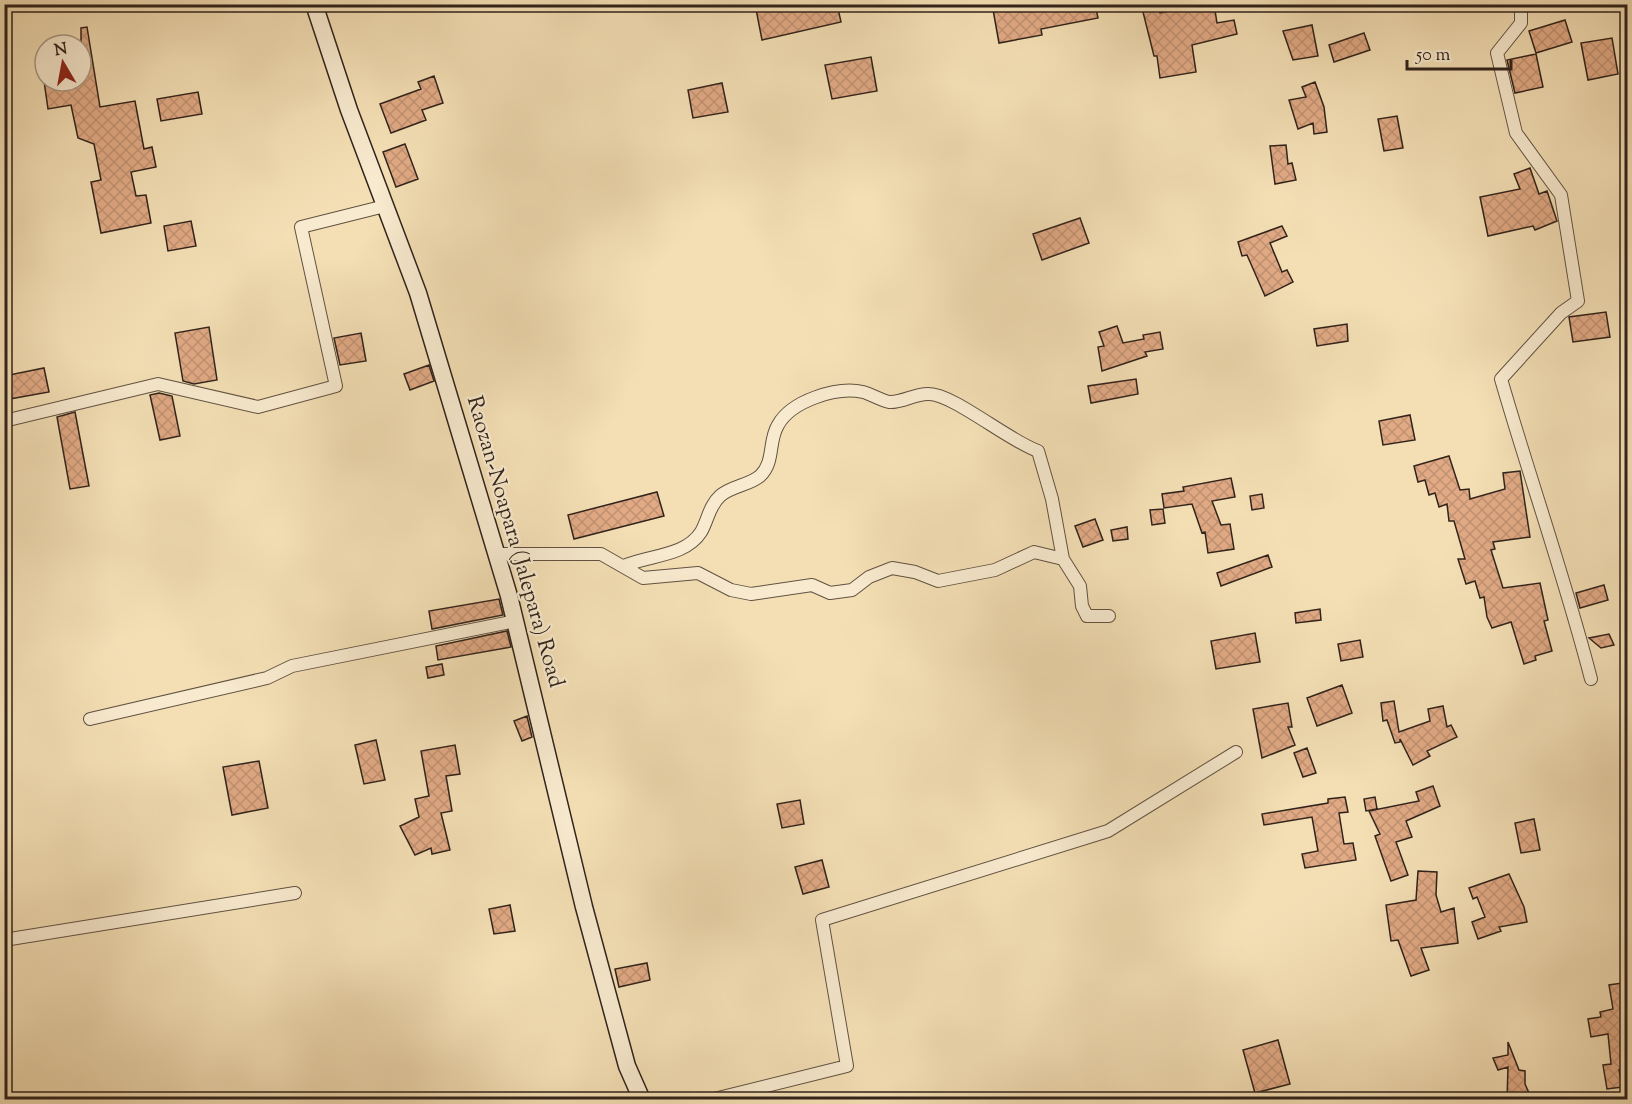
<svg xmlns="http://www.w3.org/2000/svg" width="1632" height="1104" font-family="'Sorts Mill Goudy',serif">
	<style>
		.building { fill: url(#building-cross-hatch); stroke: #30231b; stroke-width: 1.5 }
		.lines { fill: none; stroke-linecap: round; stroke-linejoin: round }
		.minor-casing { stroke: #615242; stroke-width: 14 }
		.secondary-casing { stroke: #30231b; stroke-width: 19 }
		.minor { stroke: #f8eacf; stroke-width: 12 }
		.secondary { stroke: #f8eacf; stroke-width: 16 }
		.labels { text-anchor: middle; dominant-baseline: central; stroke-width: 4.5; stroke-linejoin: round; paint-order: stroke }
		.street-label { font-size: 22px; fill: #30231b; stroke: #f8eacf }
	</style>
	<defs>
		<pattern id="building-cross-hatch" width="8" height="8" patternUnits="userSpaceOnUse" patternTransform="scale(1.5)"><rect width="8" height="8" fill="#e1aa85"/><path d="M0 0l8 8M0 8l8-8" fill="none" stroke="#c19272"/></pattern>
	</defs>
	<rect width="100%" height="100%" fill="#f4dfb5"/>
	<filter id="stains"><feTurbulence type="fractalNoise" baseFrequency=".00333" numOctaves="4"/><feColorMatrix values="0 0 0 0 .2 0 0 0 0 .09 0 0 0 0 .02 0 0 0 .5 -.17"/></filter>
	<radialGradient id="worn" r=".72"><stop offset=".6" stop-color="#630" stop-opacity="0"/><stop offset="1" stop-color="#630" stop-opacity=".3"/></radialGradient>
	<path class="building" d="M755,4H837L841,22L762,40Z
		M992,4H1095L1098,18L1041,29L1042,35L999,43Z
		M1141,4H1157L1160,13L1179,9L1178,4H1214L1217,23L1234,20L1237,34L1192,45L1196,72L1160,78L1157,56H1154Z
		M1565,20L1572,42L1536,53L1529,31Z
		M1312,25L1318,56L1293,60L1283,31Z
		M87,27L100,107L135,101L144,149L152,147L156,167L131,172L136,196L146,195L151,223L101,233L91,182L101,180L94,144L78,138L71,105L48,109L44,81H81V28Z
		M1364,33L1370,50L1334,62L1329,45Z
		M1612,38L1618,74L1588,80L1581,43Z
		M1536,54L1543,87L1515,93L1507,60Z
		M871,57L877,91L832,99L825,65Z
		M434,76L443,103L422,110L426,120L391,133L380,104L421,89L418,82Z
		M1315,82L1324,107L1327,132L1314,134L1313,123L1298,129L1289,100L1306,97L1302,87Z
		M722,83L728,112L693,118L688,90Z
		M198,92L202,114L161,121L157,99Z
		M1397,116L1403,148L1384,151L1378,119Z
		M405,144L418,179L396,187L383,152Z
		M1286,145L1288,164L1292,163L1296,180L1275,184L1270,146Z
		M1530,168L1539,194L1547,191L1557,221L1535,230L1533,226L1488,236L1480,197L1520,189L1514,174Z
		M1080,218L1089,243L1042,260L1033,234Z
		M191,221L196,246L168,251L164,226Z
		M1282,226L1287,236L1270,243L1282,272L1287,270L1293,282L1265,296L1247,255L1242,256L1238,242Z
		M1606,312L1610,337L1573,342L1569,317Z
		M1347,324L1348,341L1317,346L1314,329Z
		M1117,326L1123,343L1144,339L1143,335L1160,332L1163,349L1145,352L1147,356L1102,371L1098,347L1104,346L1099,332Z
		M209,327L217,380L194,384L183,381L175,333Z
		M361,333L366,361L340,365L334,338Z
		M429,365L434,381L410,390L404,374Z
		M44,368L49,392L4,400V376Z
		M1136,379L1138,394L1091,403L1088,386Z
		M159,393L172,396L180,436L160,440L150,395Z
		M75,412L89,486L70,489L57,417Z
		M1410,415L1415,440L1383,445L1379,421Z
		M1449,456L1460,490L1469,489L1470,499L1505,489L1503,473L1520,471L1530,537L1493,542L1495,549L1491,550L1503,588L1540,583L1548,620L1544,621L1552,651L1535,656L1536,660L1524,664L1511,622L1492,628L1487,617L1484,597L1480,598L1475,581L1466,584L1458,559H1465L1454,521H1449L1447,504L1439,507L1435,493L1429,495L1425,480L1418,482L1414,466Z
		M1231,478L1235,497L1212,501L1221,525L1230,524L1234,549L1208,553L1205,532L1202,533L1192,504L1164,508L1162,494L1184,491L1183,487Z
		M657,492L664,516L574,539L568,515Z
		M1262,494L1264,508L1252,510L1250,496Z
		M1163,509L1165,523L1152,525L1150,510Z
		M1095,519L1103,540L1083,547L1075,526Z
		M1127,527L1128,539L1113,541L1111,530Z
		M1268,555L1272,567L1221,586L1217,573Z
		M1604,585L1608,600L1580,608L1576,593Z
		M499,599L503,615L432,629L429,611Z
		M1320,609L1321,620L1296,623L1295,613Z
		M507,631L511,647L438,660L436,646Z
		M1255,633L1260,662L1216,669L1211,641Z
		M1609,634L1614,645L1601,648L1589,638Z
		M1360,640L1363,657L1341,661L1338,644Z
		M442,664L444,675L428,678L426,667Z
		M1342,685L1352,713L1317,726L1307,698Z
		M1394,701L1399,732L1430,721L1428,709L1443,706L1447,727L1451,725L1457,737L1427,751L1430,756L1413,765L1400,739V742L1395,743L1387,720L1383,721L1381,703Z
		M1288,703L1292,727H1288L1295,745L1262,758L1253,709Z
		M527,716L532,737L522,741L514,721Z
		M376,740L385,780L364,784L355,745Z
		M455,745L460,774L446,776L452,811L441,813L450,850L432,854L431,848L415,855L400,826L419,817L415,799L429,796L421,751Z
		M1307,748L1316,773L1303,777L1294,753Z
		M259,761L268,808L232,815L223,767Z
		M1433,786L1440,806L1406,821L1412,837L1396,842L1408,875L1391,881L1375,836L1380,834L1369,811L1419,801L1416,792Z
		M1345,797L1348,812L1339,813L1344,844L1353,843L1356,860L1305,868L1302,854L1318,851L1312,817L1264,825L1262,814L1328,803V799Z
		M1375,797L1377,809L1366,811L1364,799Z
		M800,800L804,824L782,828L777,804Z
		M1534,819L1540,850L1521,853L1515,823Z
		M822,860L829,887L803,894L795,867Z
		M1418,871L1437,872L1436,895L1441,912L1454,908L1458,943L1421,948L1429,970L1411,976L1398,940L1391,941L1386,905L1416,900Z
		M1509,874L1524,907L1527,922L1499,927L1501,931L1478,939L1472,922L1485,917L1477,897L1473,899L1469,888Z
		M510,905L515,931L494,934L489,909Z
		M647,963L650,980L619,987L615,969Z
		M1622,983L1628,1013V1037L1621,1039L1626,1069L1619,1070L1622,1087L1607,1089L1603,1065L1611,1064L1608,1034L1591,1037L1588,1019L1601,1017L1600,1012L1613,1009L1609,985Z
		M1278,1040L1290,1084L1255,1093L1243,1050Z
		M1508,1042L1519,1070L1525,1071V1084L1529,1093L1515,1100H1507L1508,1067L1498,1070L1493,1058L1508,1055Z"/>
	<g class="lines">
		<g class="minor-casing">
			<path id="minor" d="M1521,4V23L1497,53L1516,133L1561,195L1578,301L1561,313L1501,379C1530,479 1565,578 1591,679
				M4,421L158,384L258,407L336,386L301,227L385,206
				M497,554H601L643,578L698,573L731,590L751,594L812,585L830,593L852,590L869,577L892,568L915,572L938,581L995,570L1034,552L1063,559
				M624,566C648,555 685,557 701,532C708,520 709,506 720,496C731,486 750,485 760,476C775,462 768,441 778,425C791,401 837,386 863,392C871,394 880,400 889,402C902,403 916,393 929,394C953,394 1009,441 1038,451L1052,499L1063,559L1080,586L1082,606L1087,616H1109
				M90,719L267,678L292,666L516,621
				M4,940L295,893
				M710,1100L847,1066L822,920L1108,831L1236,752"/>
		</g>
		<g class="secondary-casing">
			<path id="secondary" d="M314,4L349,110L418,293L509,596L584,907L627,1066L642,1100"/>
		</g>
		<use href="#minor" class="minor"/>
		<use href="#secondary" class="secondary"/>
	</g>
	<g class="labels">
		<g class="street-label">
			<text transform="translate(514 542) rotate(74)">Raozan-Noapara (Jalepara) Road</text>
		</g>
	</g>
	<rect width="1632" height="1104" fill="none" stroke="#f4dfb5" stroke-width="24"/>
	<rect x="6" y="6" width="1620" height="1092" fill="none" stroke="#30231b" stroke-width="3"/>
	<rect x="12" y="12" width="1608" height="1080" fill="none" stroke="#30231b" stroke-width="1.5"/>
	<g transform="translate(63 63) rotate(350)"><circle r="28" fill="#f8eacf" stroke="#a89a87" stroke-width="1.5"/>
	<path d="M0-4.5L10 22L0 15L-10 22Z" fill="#8f2418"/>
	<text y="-9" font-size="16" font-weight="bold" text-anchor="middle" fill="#30231b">N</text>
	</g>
	<path d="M1407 60v9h104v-9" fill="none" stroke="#30231b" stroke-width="3"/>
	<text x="1416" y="60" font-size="18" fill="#30231b" stroke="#f8eacf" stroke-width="4.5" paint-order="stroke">50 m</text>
	<rect width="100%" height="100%" filter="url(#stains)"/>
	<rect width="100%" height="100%" fill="url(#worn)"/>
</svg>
